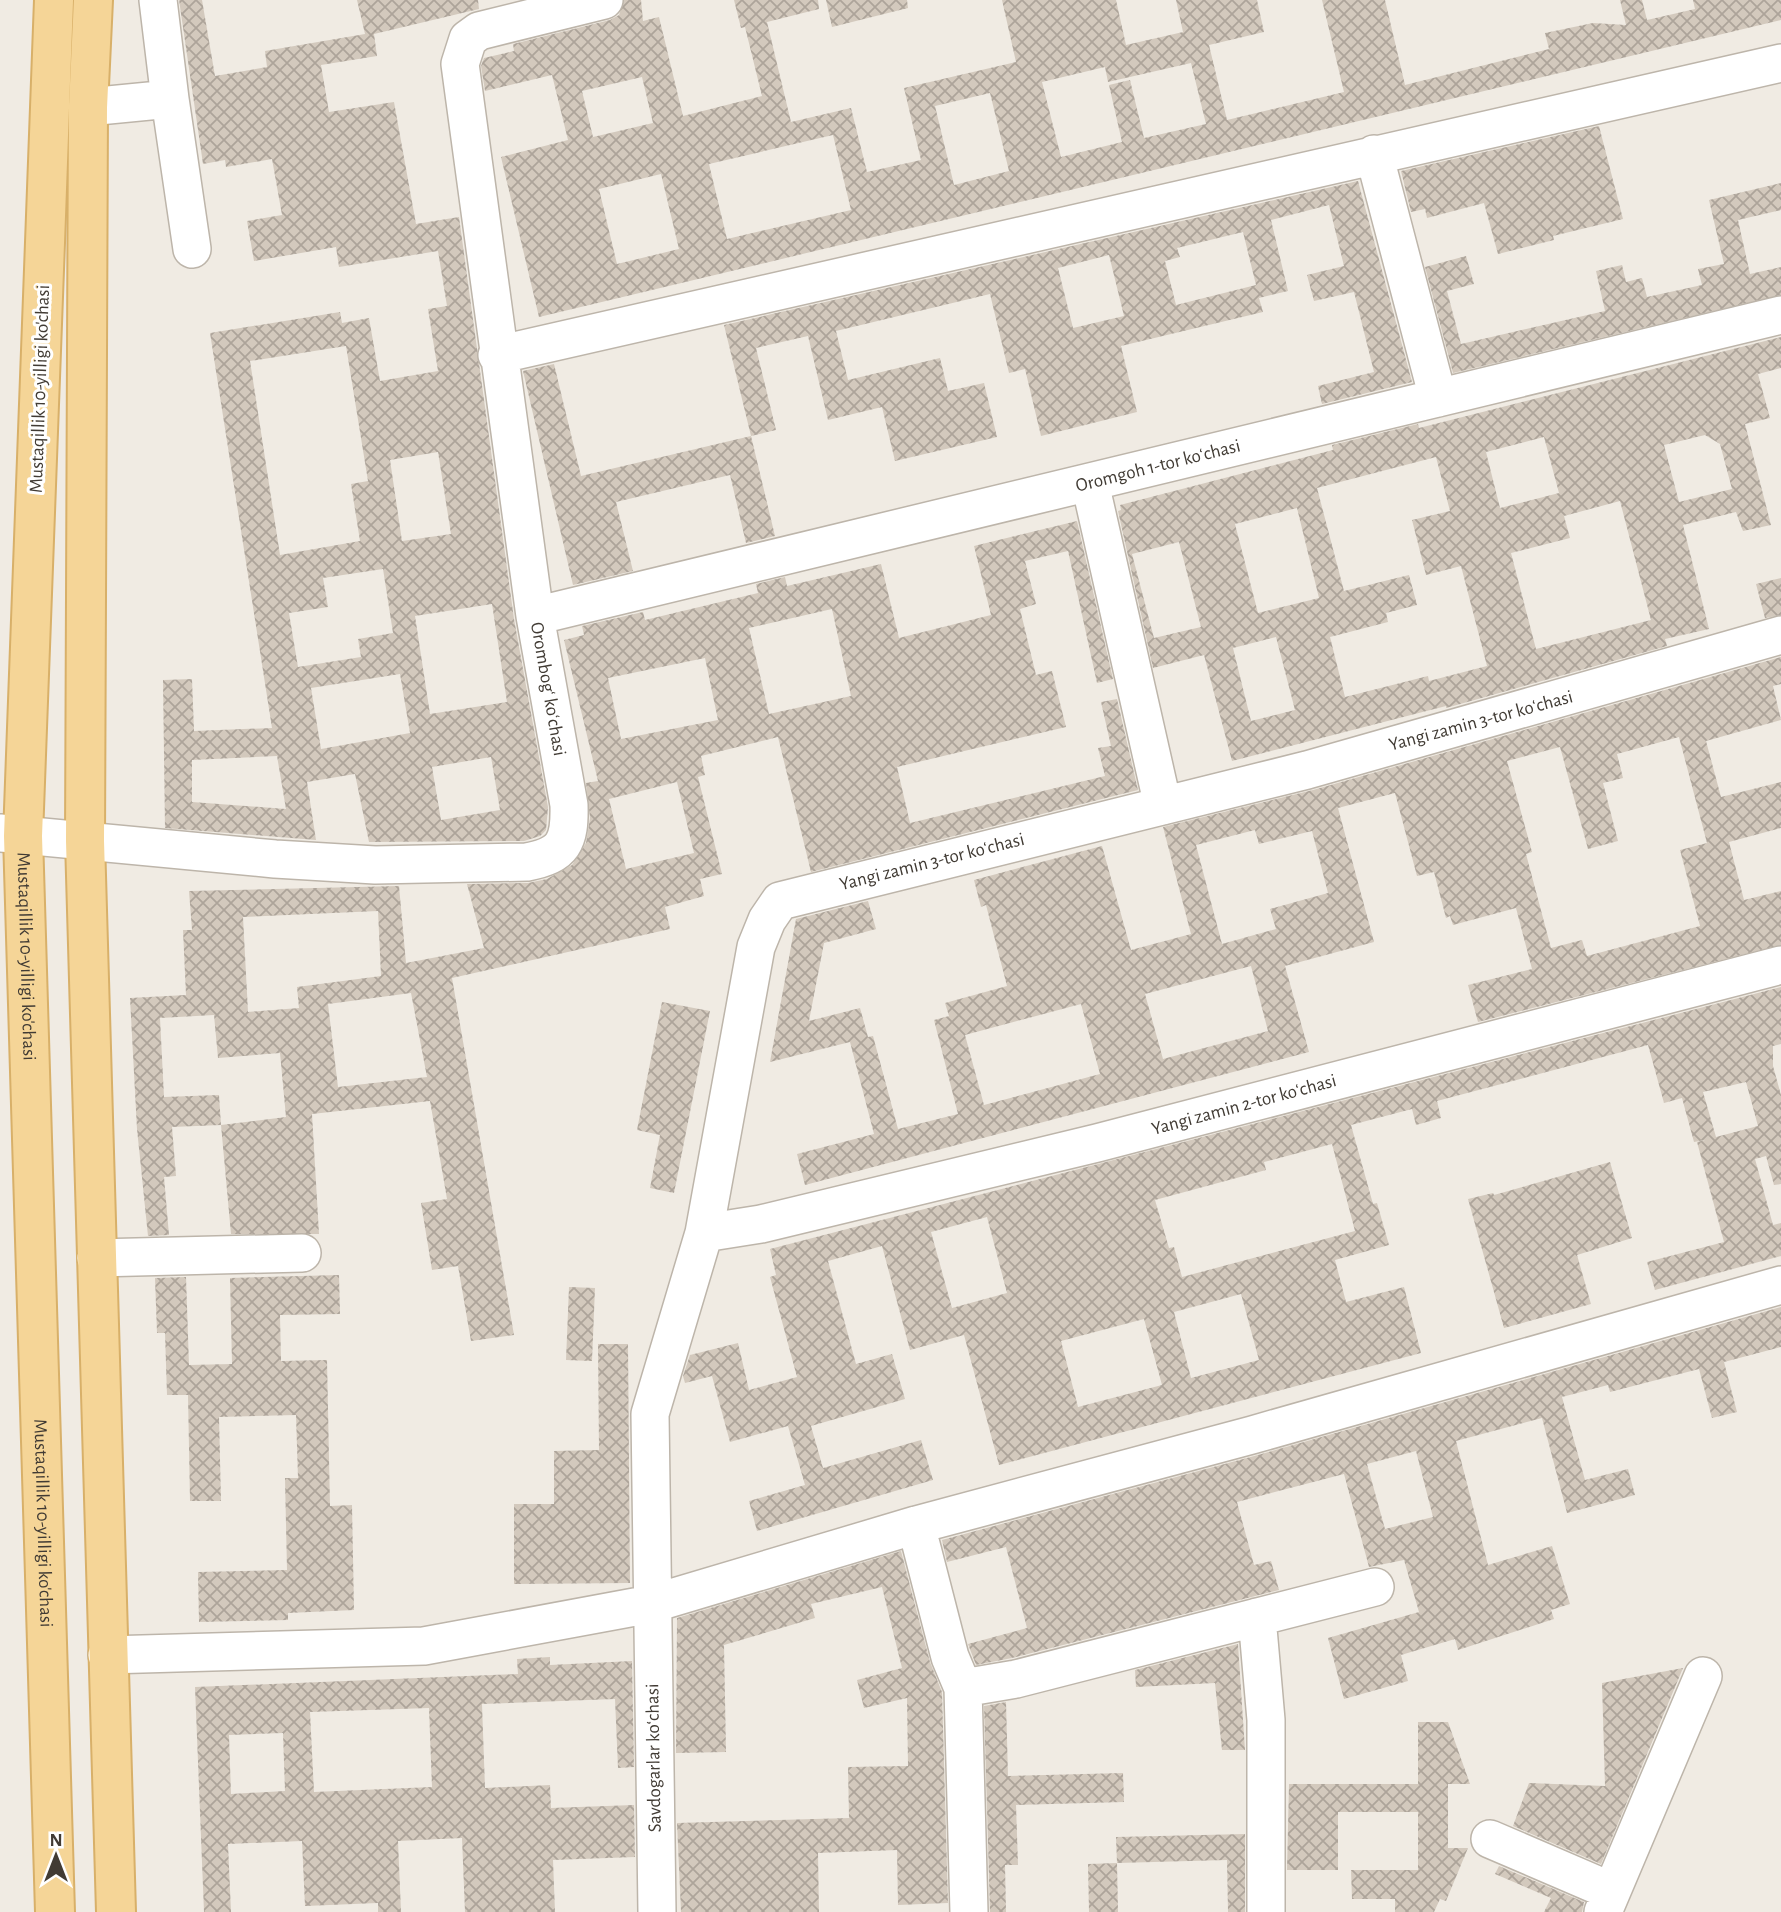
<svg xmlns="http://www.w3.org/2000/svg" width="1781" height="1912" font-family="'Alegreya Sans',sans-serif">
	<style>
		.building { fill: url(#building-cross-hatch); fill-rule: evenodd }
		.lines { fill: none; stroke-linecap: round; stroke-linejoin: round }
		.minor-casing { stroke: #bdb5aa; stroke-width: 40 }
		.major-casing { stroke: #d8b069; stroke-width: 42 }
		.minor { stroke: #fff; stroke-width: 37 }
		.major { stroke: #f5d597; stroke-width: 38 }
		.labels { text-anchor: middle; dominant-baseline: central; stroke-width: 6; stroke-linejoin: round; paint-order: stroke }
		.street-label { font-size: 19px; fill: #413b34; stroke: #fff }
	</style>
	<defs>
		<pattern id="building-cross-hatch" width="8" height="8" patternUnits="userSpaceOnUse" patternTransform="scale(1.75)"><rect width="8" height="8" fill="#d3c9bd"/><path d="M0 0l8 8M0 8l8-8" fill="none" stroke="#ada49a"/></pattern>
	</defs>
	<rect width="100%" height="100%" fill="#f0ebe3"/>
	<path class="building" d="M179,0H202L215,76L267,67L265,51L365,34L357,0H478L479,9L374,34L377,56L321,65L329,112L394,102L416,224L459,217L514,619L548,807L546,830L540,836L524,841L369,842L355,774L307,782L316,840L165,828L163,680L192,679L194,731L272,728L210,333L340,312L342,323L369,318L380,381L438,371L428,309L447,306L438,251L339,267L336,247L254,261L247,221L282,215L272,159L226,167L225,160L203,164ZM346,346L368,481L351,484L360,541L280,555L250,361ZM438,452L451,534L402,541L390,460ZM383,569L393,633L358,639L361,657L298,667L289,613L328,607L323,578ZM492,604L507,702L430,714L415,616ZM400,674L410,733L321,749L311,688ZM277,756L286,809L192,802V760ZM491,757L500,810L441,820L432,767Z
		M624,0H641L643,21L659,17L683,116L762,96L745,27L741,28L734,0H818L819,9L767,22L791,122L851,108L867,172L921,160L904,88L1016,62L1002,0H1116L1126,45L1183,32L1176,0H1257L1264,32L1209,45L1227,120L1344,92L1322,0H1385L1405,85L1549,49L1545,33L1593,23L1626,25L1620,0H1642L1647,20L1695,9L1693,0H1781V20L539,317L501,157L568,140L552,75L485,91L481,66L484,58L514,51L513,44L610,20L619,15ZM1191,63L1206,124L1144,138L1130,80L1109,85L1122,142L1061,157L1042,82L1105,67L1108,82ZM642,77L653,123L593,137L582,91ZM990,93L1009,171L954,185L935,106ZM833,135L851,210L727,239L709,164ZM661,174L679,249L617,264L599,189Z
		M826,0H907L908,8L832,27Z
		M1599,126L1623,219L1553,236L1554,240L1498,254L1484,203L1427,218L1425,209L1411,212L1401,171Z
		M1358,181L1412,382L1322,404L1318,386L1374,372L1354,292L1314,301L1307,275L1344,266L1329,205L1271,220L1288,291L1259,298L1263,312L1121,346L1137,412L1041,436L1025,369L1009,373L990,294L836,331L848,380L940,358L948,391L984,383L997,437L895,461L882,407L828,420L808,336L756,348L776,430L751,436L724,325ZM1243,232L1256,285L1176,305L1165,261L1180,257L1177,248ZM1109,255L1124,316L1073,328L1058,268Z
		M1781,183V210L1738,220L1750,274L1781,267V295L1453,373L1425,267L1466,256L1474,284L1447,291L1461,344L1605,311L1596,271L1622,265L1626,282L1642,278L1647,297L1702,285L1698,269L1724,264L1709,200Z
		M1781,337V368L1758,374L1770,418L1745,424L1771,525L1743,531L1736,512L1683,525L1709,629L1665,639L1667,646L1446,708V706L1232,761L1204,655L1153,668L1118,511L1121,510L1120,505L1333,450L1332,445L1418,424L1419,428ZM1705,435L1720,444L1732,489L1679,502L1664,445ZM1544,437L1559,493L1500,508L1486,452ZM1436,457L1450,511L1412,520L1426,575L1461,566L1487,666L1429,681L1428,676L1345,697L1330,637L1388,622L1386,613L1417,605L1409,575L1344,591L1317,488ZM1620,501L1651,620L1536,649L1511,553L1570,538L1564,516ZM1297,508L1319,598L1258,613L1235,524ZM1179,542L1201,627L1154,638L1132,554ZM1276,637L1295,710L1251,721L1233,648Z
		M554,364L581,476L751,436L775,536L746,543L730,475L616,502L633,571L573,585L523,371Z
		M1077,521L1113,679L1097,683L1068,551L1025,561L1036,604L1020,609L1036,675L1052,671L1066,727L897,767L910,823L1105,776L1098,748L1111,746L1101,702L1117,699L1138,790L811,872L778,737L701,756L705,775L698,777L722,874L700,879L704,896L665,907L670,929L452,978L514,1335L471,1341L458,1266L432,1270L421,1203L447,1199L430,1101L312,1114L319,1234H231L221,1125L172,1127L176,1176L164,1177L169,1235L148,1236L137,1129L130,998L186,995L183,930H192L189,891L399,886L406,963L484,948L467,884L528,883L547,879L572,865L586,843L590,818L586,783L598,781L564,640L584,635L582,626L643,612L645,620L758,593L756,584L785,577L787,586L881,564L899,638L991,615L974,546ZM832,609L851,696L769,714L749,628ZM705,658L718,720L621,739L608,678ZM677,782L694,853L626,869L609,799ZM378,911L381,976L297,987L299,1008L248,1012L243,917ZM411,993L427,1077L338,1087L328,1004ZM214,1015L218,1058L280,1053L286,1117L221,1125L219,1095L164,1097L160,1018Z
		M1781,578V615L1765,618L1756,584Z
		M1781,657V684L1773,686L1781,720L1706,741L1721,797L1781,782V828L1729,842L1744,900L1781,891V945L1478,1022L1468,985L1532,969L1516,908L1453,925L1450,916L1446,918L1434,872L1417,876L1395,793L1338,808L1374,942L1285,966L1309,1052L805,1185L797,1154L874,1134L850,1042L770,1062L796,919L868,901L876,929L824,943L809,1021L860,1008L868,1037L873,1036L898,1129L958,1114L934,1020L949,1016L945,1003L1007,986L986,905L981,907L974,880L1102,846L1131,950L1191,934L1163,827L1313,790ZM1679,737L1707,843L1680,850L1700,926L1587,956L1582,940L1551,948L1526,854L1532,852L1507,761L1560,747L1588,849L1618,841L1603,783L1623,778L1617,754ZM1255,830L1259,844L1312,831L1328,893L1270,909L1276,929L1222,944L1196,845ZM1251,966L1268,1031L1163,1059L1145,994ZM1081,1004L1100,1074L984,1105L965,1035Z
		M1781,987V1044L1773,1046V1066L1781,1095V1184L1774,1185L1766,1156L1755,1159L1773,1225L1781,1223V1256L1655,1290L1647,1262L1724,1242L1697,1142L1705,1140L1694,1142L1682,1098L1664,1103L1648,1045L1437,1101L1441,1118L1416,1125L1412,1109L1351,1125L1373,1204L1377,1203L1389,1245L1335,1260L1346,1302L1404,1287L1421,1353L999,1465L964,1335L910,1350L882,1246L828,1261L856,1364L892,1354L905,1399L811,1426L823,1468L921,1440L933,1480L757,1531L749,1501L805,1485L788,1426L730,1442L712,1376L685,1383L683,1376L690,1355L738,1343L749,1390L797,1377L770,1277L776,1275L770,1249ZM1746,1082L1758,1126L1716,1137L1703,1092ZM1332,1144L1355,1231L1182,1277L1174,1247L1169,1248L1155,1200L1266,1170L1264,1162ZM987,1217L1007,1293L952,1308L931,1232ZM1241,1294L1259,1360L1191,1378L1174,1312ZM1144,1319L1162,1385L1078,1407L1061,1341Z
		M662,1002L710,1011L674,1193L650,1188L660,1135L637,1130Z
		M1610,1162L1632,1238L1577,1255L1591,1304L1504,1328L1468,1199L1493,1193L1494,1195Z
		M339,1275L340,1314L280,1315L281,1361L327,1360L330,1506L352,1505L354,1610L288,1613V1620L199,1622L198,1572L287,1570L285,1478H298L296,1415L219,1417L221,1501H190L188,1395H167L165,1333H157L155,1278L186,1277L189,1365L232,1364L230,1278Z
		M569,1287L595,1288L592,1361L566,1360Z
		M1781,1307V1347L1724,1362L1737,1412L1712,1418L1699,1369L1610,1392L1608,1385L1562,1397L1585,1480L1628,1469L1635,1495L1567,1513L1542,1418L1456,1441L1488,1565L1552,1546L1570,1604L1551,1610L1554,1619L1458,1650L1455,1639L1401,1655L1408,1681L1344,1699L1328,1638L1419,1612L1404,1560L1369,1567L1344,1474L1237,1502L1254,1565L1271,1561L1279,1590L1012,1658L976,1665L968,1644L1027,1628L1006,1547L947,1562L942,1540L1258,1455ZM1416,1451L1433,1517L1385,1529L1367,1464Z
		M598,1344H628L630,1583L514,1584V1504H554V1451L599,1450Z
		M901,1551L930,1662L942,1692L948,1903L898,1905L897,1850L818,1853L819,1912H681L677,1823L849,1818L848,1767L908,1766L907,1698L864,1708L857,1680L902,1668L882,1587L811,1604L815,1618L724,1645L726,1752L676,1753L677,1618Z
		M1238,1644L1245,1750H1222L1215,1683L1136,1687L1135,1670Z
		M550,1657V1665L632,1661L634,1767L618,1768L615,1699L482,1704L485,1788L550,1785L551,1808L634,1805L635,1857L553,1860L555,1912H465L462,1838L398,1841L401,1912H378V1903L305,1906L302,1841L228,1844L231,1912H204L195,1687L518,1674L517,1659ZM429,1708L432,1787L314,1792L310,1712ZM283,1733L285,1791L231,1794L229,1735Z
		M1683,1668L1601,1864L1513,1826L1529,1783L1605,1786L1602,1683Z
		M1006,1702L1008,1776L1123,1773L1124,1802L1016,1805L1018,1865H1005L1006,1912H990L984,1706Z
		M1418,1722H1448L1470,1784H1448V1848H1468L1446,1901L1440,1899L1434,1912H1395V1899H1352L1351,1870H1418V1812H1338V1870H1287L1289,1784H1418Z
		M1245,1834V1912H1228L1227,1860L1117,1863L1116,1837Z
		M1117,1863L1118,1912H1089L1088,1864Z
		M1499,1866L1584,1902L1582,1912H1544L1551,1898L1495,1874Z"/>
	<g class="lines">
		<g class="minor-casing">
			<path id="minor" d="M170,99L192,249
				M88,107L170,99L158,0
				M1374,154L1438,398
				M497,355L1781,63
				M1090,483L1163,806
				M535,616L1781,315
				M0,833L275,859L375,865L527,862C564,855 570,842 569,805L535,616L460,64L468,39L479,31L604,0
				M704,1233L761,1224L1097,1143L1781,965
				M96,1258L302,1253
				M916,1525L950,1657L963,1688L1016,1679L1375,1587
				M1257,1617L1266,1720V1912
				M107,1655L424,1646L651,1604L916,1525L1252,1435L1781,1285
				M963,1688L969,1912
				M1490,1839L1611,1891
				M657,1912L650,1414L704,1233L756,947L767,920L780,901L1307,770L1781,635
				M1603,1912L1703,1676"/>
		</g>
		<g class="major-casing">
			<g id="major">
				<path id="s1" d="M54,0L23,836L55,1912"/>
				<path d="M93,0L88,107L85,841L116,1912"/>
			</g>
		</g>
		<use href="#minor" class="minor"/>
		<use href="#major" class="major"/>
	</g>
	<g class="labels">
		<g class="street-label">
			<text transform="translate(40 389) rotate(-88)">Mustaqillik 10-yilligi ko'chasi</text>
			<text transform="translate(1158 466) rotate(-14)">Oromgoh 1-tor koʻchasi</text>
			<text transform="translate(548 689) rotate(80)">Orombogʻ koʻchasi</text>
			<text transform="translate(1481 721) rotate(-15)">Yangi zamin 3-tor koʻchasi</text>
			<text transform="translate(932 862) rotate(-14)">Yangi zamin 3-tor koʻchasi</text>
			<text stroke="none"><textPath href="#s1" startOffset="957">Mustaqillik 10-yilligi ko'chasi</textPath></text>
			<text transform="translate(1244 1105) rotate(-15)">Yangi zamin 2-tor koʻchasi</text>
			<text stroke="none"><textPath href="#s1" startOffset="1524">Mustaqillik 10-yilligi ko'chasi</textPath></text>
			<text transform="translate(654 1758) rotate(-91)">Savdogarlar koʻchasi</text>
		</g>
	</g>
	<g transform="translate(56 1856)" stroke="#ffffff" stroke-width="5" paint-order="stroke">
	<path d="M0-5L12 26L0 18L-12 26Z" fill="#413b34"/>
	<text y="-10" font-size="19" font-weight="bold" text-anchor="middle" fill="#413b34">N</text>
	</g>
</svg>
